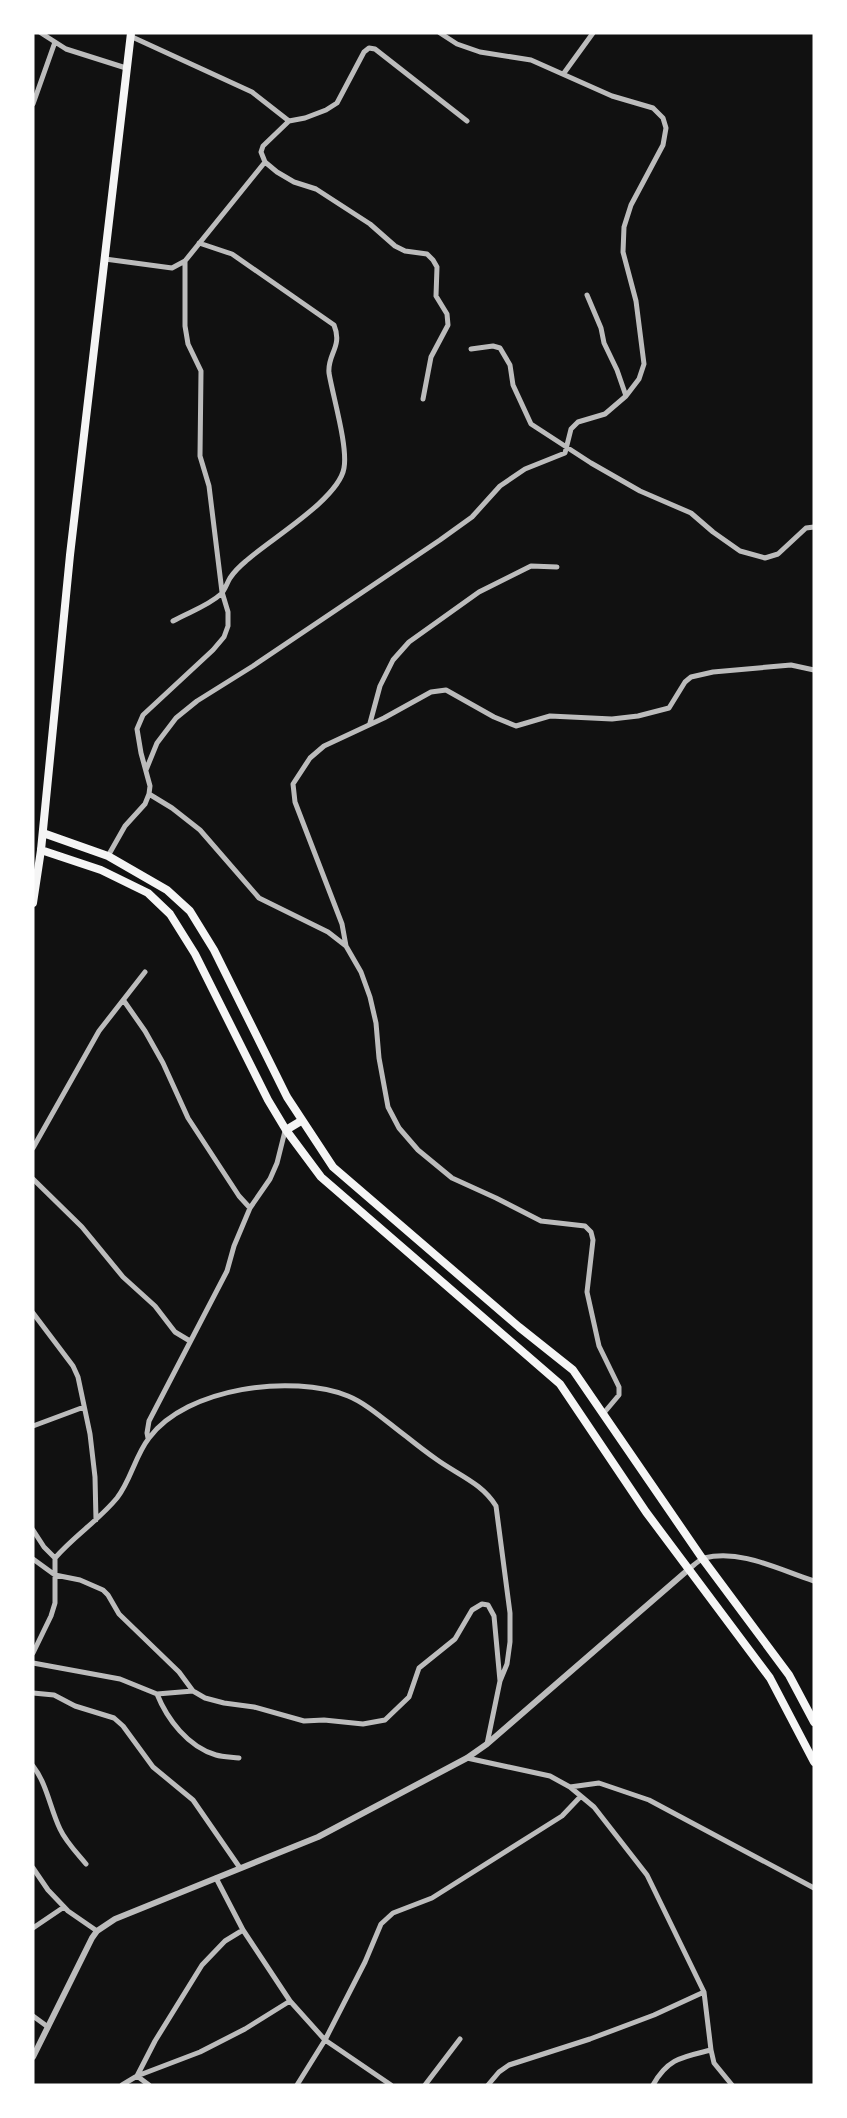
<svg xmlns="http://www.w3.org/2000/svg" width="847" height="2118" font-family="'Work Sans',sans-serif">
	<style>
		.lines { fill: none; stroke-linecap: round; stroke-linejoin: round }
		.minor { stroke: #bcbcbc; stroke-width: 5 }
		.tertiary { stroke: #bcbcbc; stroke-width: 6 }
		.primary { stroke: #f5f5f5; stroke-width: 8 }
		.trunk { stroke: #f5f5f5; stroke-width: 8 }
	</style>
	<rect width="100%" height="100%" fill="#111"/>
	<g class="lines">
		<path class="minor" d="M41,33L66,49L126,68
			M130,36L252,92L289,121
			M564,73L593,33
			M33,104L55,42
			M105,259L172,268L185,261L265,162
			M587,295L601,328L604,343L617,370L626,396
			M471,349L493,346L500,348L510,365L513,385L531,424L591,463L640,491L691,513L713,532L740,551L765,558L778,554L806,528L814,527
			M423,399L431,357L448,325L447,314L436,296L437,267L433,260L427,254L405,251L395,246L370,224L316,189L294,182L277,172L265,162L261,152L263,146L289,121L305,118L326,110L337,103L364,52L369,48L375,49L467,121
			M173,621C189,612 208,606 221,594C225,590 227,583 230,578C234,572 240,566 246,561C269,540 339,499 344,468C348,446 333,397 329,373C327,354 343,347 334,325L232,254L199,243
			M370,723L380,686L393,660L409,642L479,592L531,566L557,567
			M146,770L157,743L176,718L197,701L253,666L440,540L472,517L500,486L525,469L565,453L571,429L578,422L605,414L626,396L639,379L644,364L636,301L623,252L624,227L631,205L663,145L666,128L663,118L653,108L612,96L531,60L480,52L457,44L440,33
			M149,794L172,808L200,830L259,898L328,932L346,946L361,972L370,997L376,1023L379,1058L388,1107L399,1128L418,1150L452,1178L496,1198L541,1221L585,1226L591,1232L593,1240L587,1292L599,1346L619,1387V1395L603,1414
			M108,856L125,826L145,804L149,794L150,786L141,753L137,729L143,715L213,650L224,637L228,626V612L222,592L209,486L200,456L201,371L188,344L185,326V261
			M346,946L342,924L295,802L293,784L310,758L324,746L384,718L431,692L446,690L494,717L516,726L550,716L612,719L638,716L669,708L685,682L691,677L713,672L791,665L814,670
			M124,1001L145,1031L163,1063L188,1118L239,1196L250,1208
			M33,1148L99,1031L145,972
			M33,1179L82,1227L123,1277L155,1306L175,1332L190,1341
			M33,1313L73,1366L78,1377L90,1434L95,1477L96,1520
			M33,1426L84,1407
			M148,1438L147,1433L149,1421L227,1271L234,1246L250,1208L270,1179L277,1163L285,1131
			M33,1530L44,1547L55,1558
			M33,1559L55,1575L80,1580L103,1590L108,1595L119,1614L179,1672L193,1691L205,1698L224,1703L254,1707L304,1721L324,1720L363,1724L385,1720L409,1697L419,1668L455,1639L472,1610L482,1604L488,1605L494,1616L500,1681
			M689,1569C693,1566 699,1560 704,1558C742,1549 779,1570 814,1581
			M33,1653L51,1616L55,1603V1558C74,1536 99,1520 117,1498C131,1480 135,1456 149,1438C187,1387 292,1374 348,1396C368,1404 389,1424 407,1437C417,1445 426,1452 436,1459C458,1475 482,1483 496,1506L510,1613V1642L507,1664L500,1681L487,1744
			M33,1663L120,1679L157,1694L193,1691
			M33,1693L54,1695L75,1706L114,1718L123,1726L153,1767L193,1800L240,1868
			M157,1694C167,1719 188,1747 216,1755C223,1757 232,1757 239,1758
			M467,1758L550,1776L570,1787L594,1807L647,1875L704,1992L711,2050L714,2063L732,2085
			M33,1766C47,1784 50,1808 60,1829C66,1842 77,1853 86,1864
			M570,1787L599,1783L649,1800L814,1888
			M33,1868L48,1890L68,1911L97,1931
			M216,1878L243,1930L290,2001L325,2040L391,2085
			M33,1928L64,1907
			M33,2016L48,2027
			M137,2076L200,2052L245,2029L290,2001
			M137,2076L149,2085
			M122,2085L137,2076L155,2041L202,1965L225,1941L243,1930
			M297,2085L325,2040L365,1962L381,1924L393,1913L432,1898L562,1816L581,1796
			M425,2085L460,2039
			M488,2085L499,2072L509,2065L590,2039L654,2015L704,1992
			M653,2085C668,2058 683,2057 711,2050"/>
		<path class="tertiary" d="M33,2057L92,1938L97,1931L115,1919L318,1837L467,1758L487,1744L689,1569"/>
		<path class="primary" d="M33,903L41,850"/>
		<path class="trunk" d="M131,33L70,555L41,850L101,870L148,893L170,914L195,954L268,1100L286,1130L321,1177L560,1384L646,1512L770,1678L814,1762
			M43,833L108,856L167,890L190,911L214,950L287,1097L333,1167L519,1327L573,1370L702,1558L789,1675L814,1722
			M286,1130L301,1121"/>
	</g>
	<rect width="847" height="2118" fill="none" stroke="#ffffff" stroke-width="69"/>
</svg>
